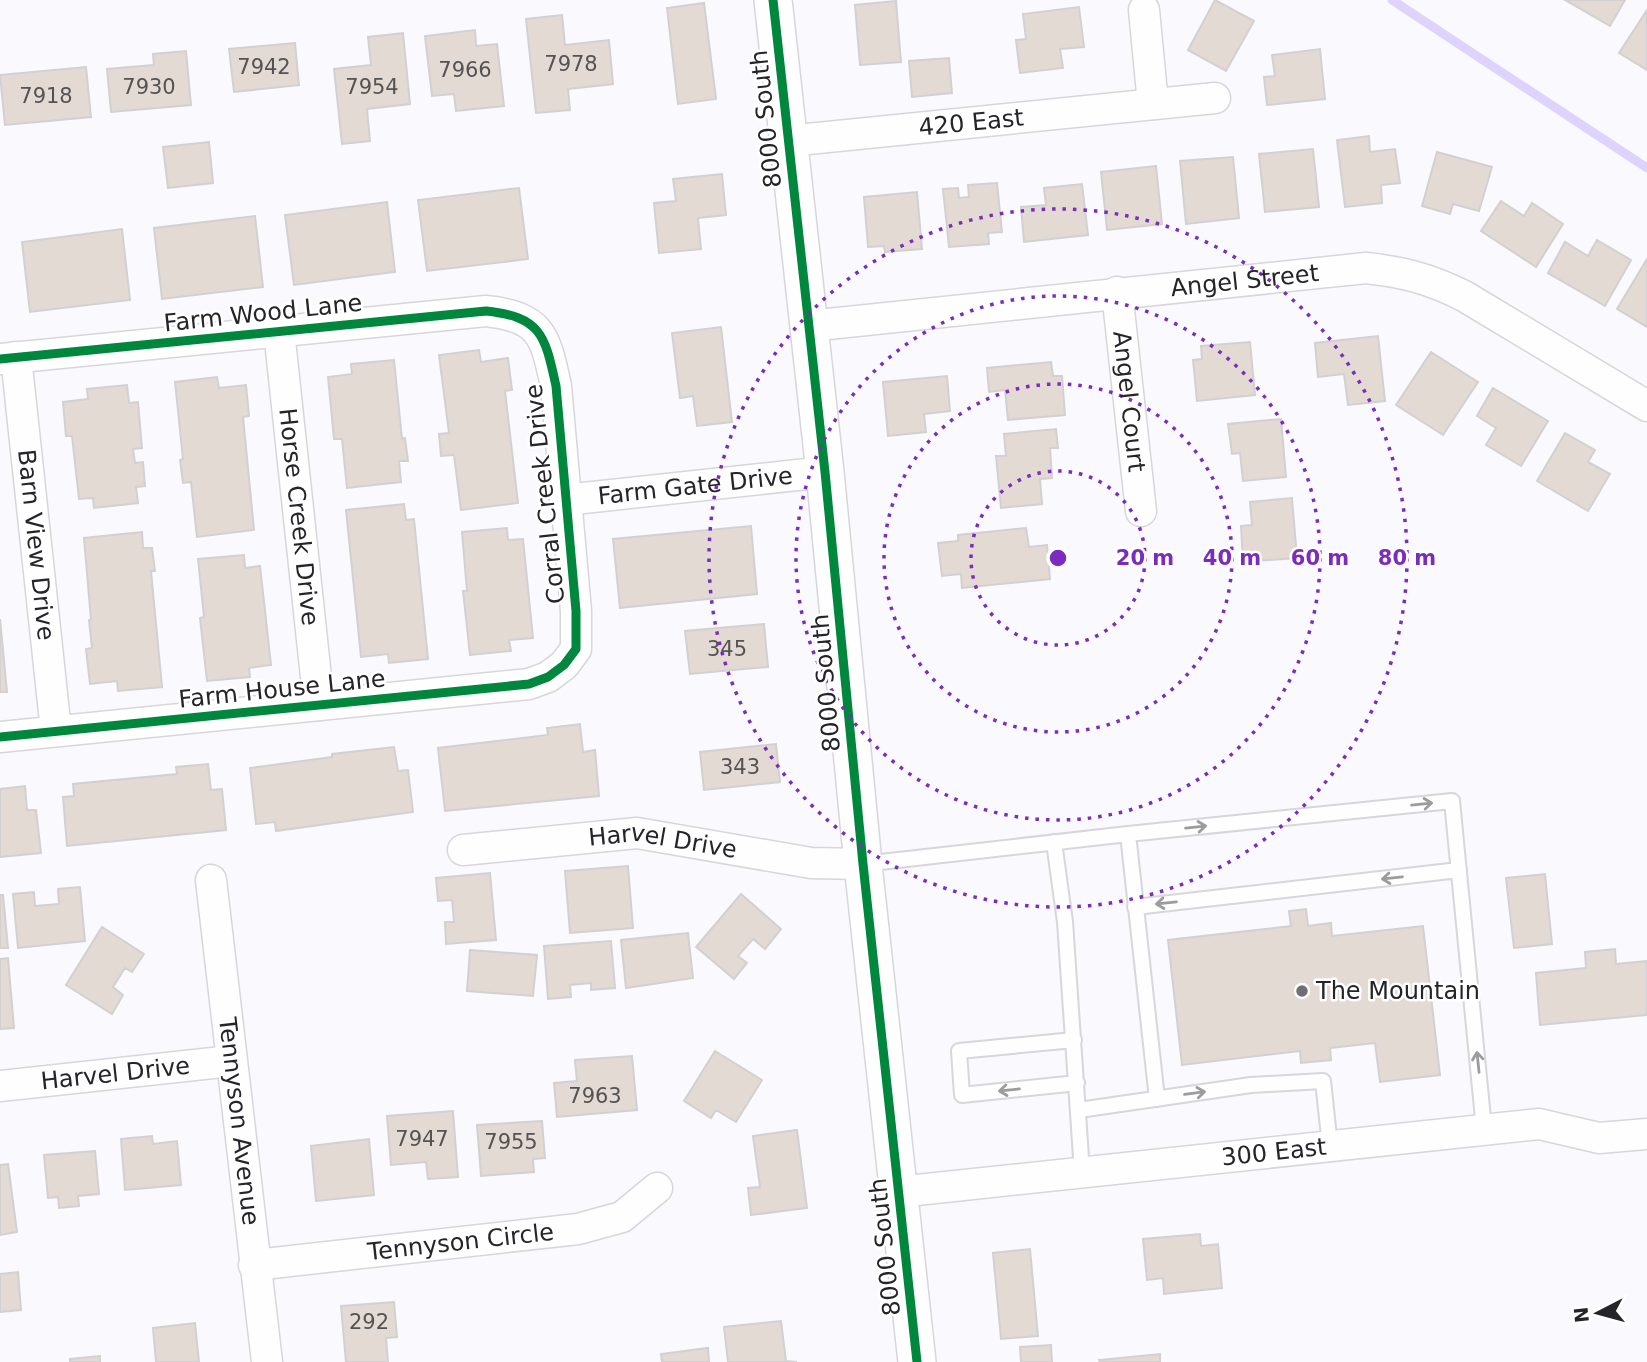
<svg xmlns="http://www.w3.org/2000/svg" width="1647" height="1362" font-family="'DejaVu Sans',sans-serif">
	<style>
		.lines { fill: none; stroke-linecap: round; stroke-linejoin: round }
		.stream { stroke: #ddd3fd; stroke-width: 9 }
		.building { fill: #e3dad3; stroke: #d2d0d0; stroke-width: 2 }
		.service-casing { stroke: #d7d6da; stroke-width: 18 }
		.minor-casing { stroke: #d7d6da; stroke-width: 33 }
		.tertiary-casing { stroke: #d7d6da; stroke-width: 40 }
		.service { stroke: #fefeff; stroke-width: 14 }
		.minor { stroke: #fefeff; stroke-width: 30 }
		.tertiary { stroke: #fefeff; stroke-width: 37 }
		.cycleway-casing { stroke: #fff; stroke-width: 13 }
		.cycleway { stroke: #00873e; stroke-width: 9 }
		.oneway { stroke: #9c9c9e }
		.ring { fill: none; stroke: #7b2cbf; stroke-width: 3.5; stroke-dasharray: 3.5 7 }
		.poi-dot { fill: #706f73; stroke: #fff; stroke-width: 2.5 }
		.labels { text-anchor: middle; dominant-baseline: central; stroke-width: 5; stroke-linejoin: round; paint-order: stroke }
		.number-label { font-size: 21px; fill: #545253 }
		.street-label { font-size: 24px; fill: #252428; stroke: #fff }
		.poi-label { font-size: 24px; fill: #252428; stroke: #fff; text-anchor: start }
		.centre { fill: #7b2cbf; stroke: #fff; stroke-width: 3.5 }
		.ring-label { font-size: 21px; text-anchor: middle; font-weight: bold; fill: #7b2cbf; stroke: #fff; stroke-width: 5; stroke-linejoin: round; paint-order: stroke }
	</style>
	<rect width="100%" height="100%" fill="#faf9fe"/>
	<g class="lines">
		<path class="stream" d="M1392,0L1647,168"/>
	</g>
	<path class="building" d="M1215,0L1254,21L1226,71L1188,50Z
		M1565,0H1625L1610,26Z
		M896,1L901,62L860,65L855,5Z
		M704,3L716,99L678,104L667,8Z
		M1079,7L1084,47L1060,49L1063,68L1020,73L1016,40L1026,39L1023,14Z
		M1647,10V70L1619,53Z
		M562,15L565,45L609,40L613,84L568,89L570,110L536,113L526,19Z
		M475,30L476,46L497,44L504,106L456,111L454,94L432,96L425,36Z
		M403,33L410,104L367,109L370,141L342,144L334,69L371,65L368,37Z
		M295,43L299,85L234,92L229,49Z
		M1320,49L1325,99L1267,105L1264,77L1275,76L1272,55Z
		M186,51L191,105L111,112L107,69L154,65L153,54Z
		M949,58L952,93L912,97L909,61Z
		M86,67L91,117L5,125L0,75Z
		M1369,136L1370,152L1395,149L1400,183L1381,185L1382,203L1345,207L1337,140Z
		M209,142L213,183L168,188L163,147Z
		M1313,149L1319,207L1265,212L1259,154Z
		M1437,152L1492,167L1479,211L1453,204L1450,214L1422,206Z
		M1233,157L1239,218L1186,224L1180,161Z
		M1156,166L1162,224L1107,230L1101,172Z
		M722,174L726,215L698,218L701,249L659,253L654,203L676,201L673,179Z
		M997,183L1002,232L988,233L989,244L949,247L943,189L958,188L959,198L969,197L968,185Z
		M1082,184L1088,235L1024,242L1021,207L1046,205L1044,188Z
		M519,188L528,259L427,271L418,200Z
		M917,192L922,249L885,252L884,246L868,247L864,197Z
		M1501,201L1524,216L1532,203L1563,224L1536,267L1481,231Z
		M387,202L395,272L294,285L285,215Z
		M255,216L263,287L162,299L154,228Z
		M122,229L130,300L30,312L22,242Z
		M1597,240L1631,260L1605,306L1548,273L1565,242L1588,256Z
		M1647,259V327L1617,309Z
		M721,327L732,422L697,426L693,396L680,398L672,333Z
		M1378,336L1385,401L1348,405L1344,374L1318,377L1315,343Z
		M1250,342L1255,395L1197,401L1193,360L1202,359L1201,346Z
		M479,350L481,362L508,358L512,390L505,391L518,503L461,510L454,455L441,456L439,434L449,433L439,355Z
		M1431,352L1478,382L1443,435L1396,405Z
		M394,360L402,439L405,438L408,461H399L401,482L347,488L342,439H334L328,377L352,374L351,364Z
		M1051,362L1053,376H1062L1065,415L1008,420L1005,390L989,392L987,368Z
		M947,376L950,411L924,414L926,432L888,436L883,382Z
		M217,377L219,388L246,385L249,416L243,417L254,530L197,537L191,482L183,483L180,460L183,459L175,382Z
		M127,385L129,403L138,402L142,448L133,449L135,463L143,462L145,486L136,487L138,503L94,508L93,498L79,499L72,436H66L63,402L88,399L87,389Z
		M1493,388L1548,421L1521,466L1486,445L1496,428L1477,416Z
		M1281,419L1286,477L1243,481L1240,453L1232,454L1228,424Z
		M1056,429L1058,448H1050L1052,478L1040,479L1042,504L1001,508L996,456H1006L1004,434Z
		M1565,433L1595,450L1588,462L1610,474L1588,511L1537,481Z
		M1292,498L1297,558L1243,562L1241,526L1252,525L1250,502Z
		M404,504L406,520L414,519L428,659L389,663L388,654L361,657L346,510Z
		M751,526L757,594L620,608L613,539Z
		M507,528L508,540L523,539L533,638L509,640L511,651L470,655L463,591H467L462,532Z
		M1026,528L1029,547L1047,545L1050,579L962,588L961,574L942,576L938,543L958,541V535Z
		M142,532L143,548H152L155,571H151L162,687L118,691L117,681L90,684L86,649L92,648L89,620H91L84,538Z
		M244,555L245,568L260,566L271,665L249,668L250,677L207,681L200,618L204,617L198,559Z
		M0,619L7,692H0Z
		M764,624L768,667L690,674L685,631Z
		M580,724L583,752L595,750L599,796L445,811L438,748L548,735L547,728Z
		M776,744L780,782L704,790L700,752Z
		M394,747L398,771L408,770L413,812L276,831L275,822L256,824L250,768L332,757V754Z
		M208,764L211,790L222,789L226,830L67,846L63,797L74,796L73,784L177,774L176,767Z
		M25,786L27,810H36L41,853L0,857V789Z
		M628,866L633,928L570,933L565,871Z
		M490,873L496,940L446,944L445,922H454L452,900L438,901L436,878Z
		M1545,874L1552,944L1514,948L1506,878Z
		M80,887L85,941L18,948L13,894L34,892L35,906L59,904L58,889Z
		M741,894L781,929L765,949L753,939L738,956L747,963L734,979L696,947Z
		M0,895H3L8,948H0Z
		M1306,909L1308,926L1331,923L1332,936L1423,926L1440,1075L1380,1082L1375,1043L1330,1048L1331,1060L1301,1063L1300,1051L1182,1065L1168,940L1291,926L1289,911Z
		M102,927L144,954L132,972L125,968L113,987L123,995L112,1014L66,985Z
		M688,933L693,978L626,988L621,940Z
		M611,941L615,988L591,990V983L570,985L571,997L548,999L544,946Z
		M1615,949L1616,964L1647,961V1015L1540,1025L1536,973L1586,968L1585,952Z
		M470,950L537,955L533,996L467,991Z
		M8,958L14,1028L0,1029V959Z
		M715,1051L762,1080L736,1122L716,1110L711,1118L684,1101Z
		M632,1056L637,1110L557,1117L554,1083L577,1081L575,1060Z
		M453,1111L458,1177L428,1179L426,1162L391,1165L387,1116Z
		M542,1121L545,1158L533,1159L534,1172L481,1176L477,1125Z
		M797,1130L807,1208L751,1215L748,1188L760,1187L753,1136Z
		M152,1136L153,1144L177,1141L181,1185L125,1190L121,1139Z
		M369,1139L374,1195L316,1201L311,1146Z
		M95,1151L99,1194L78,1196L79,1206L59,1208L58,1197L48,1198L44,1155Z
		M8,1164L17,1232L0,1235V1165Z
		M1200,1234L1201,1246L1218,1244L1222,1288L1164,1294L1163,1278L1147,1280L1143,1239Z
		M1030,1249L1038,1336L1001,1339L993,1253Z
		M18,1272L21,1310L0,1312V1274Z
		M394,1302L397,1337L386,1338L388,1362H346L341,1306Z
		M781,1321L786,1361L797,1362H728L724,1327Z
		M195,1323L199,1362H156L153,1328Z
		M1051,1345L1052,1362H1021L1020,1347Z
		M708,1348L709,1362H662L661,1354Z
		M1160,1354V1362H1100L1099,1360Z
		M100,1356V1362H70V1359Z"/>
	<g class="lines">
		<g class="service-casing">
			<path id="service" d="M1128,834L1452,801L1484,1129
				M1054,842L1065,922L1082,1172
				M863,864L1128,834L1157,1099
				M1135,907L1459,870
				M1074,1040L959,1051L962,1095L1077,1083
				M1079,1110L1251,1085L1323,1081L1330,1146"/>
		</g>
		<g class="minor-casing">
			<g id="minor">
				<path d="M1144,10L1153,104"/>
				<path id="s1" d="M788,141L1215,98"/>
				<path id="s2" d="M1117,292L1141,511"/>
				<path id="s3" d="M809,326L1366,268C1404,272 1430,279 1464,296L1647,406"/>
				<path id="s4" d="M279,331L319,705"/>
				<path id="s5" d="M16,357L56,731"/>
				<path d="M0,359L486,311C542,317 545,336 556,386L576,611V649L564,665L548,677L529,684L0,737"/>
				<path id="s6" d="M565,500L825,472"/>
				<path id="s7" d="M463,850L637,833L811,863L863,864"/>
				<path id="s8" d="M211,880L267,1362"/>
				<path id="s9" d="M0,1086L231,1061"/>
				<path id="s10" d="M898,1192L1539,1124L1599,1138L1647,1134"/>
				<path id="s11" d="M254,1265L578,1229L622,1217L657,1188"/>
			</g>
		</g>
		<g class="tertiary-casing">
			<path id="tertiary" d="M773,0L825,472L863,864L917,1362"/>
		</g>
		<use href="#service" class="service"/>
		<use href="#minor" class="minor"/>
		<use href="#tertiary" class="tertiary"/>
		<g class="cycleway-casing">
			<path id="cycleway" d="M773,0L825,472L863,864L917,1362
				M0,359L486,311C542,317 545,336 556,386L576,611V649L564,665L548,677L529,684L0,737"/>
		</g>
		<use href="#cycleway" class="cycleway"/>
	</g>
	<defs><path id="oneway-shaft" d="M-6 0H5M1.5-3L5.5 0L1.5 3" fill="none" stroke-width="1.6" stroke-linecap="round" stroke-linejoin="round" transform="scale(1.75)"/></defs>
	<g class="oneway">
		<use href="#oneway-shaft" transform="translate(1422 804) rotate(-6)"/>
		<use href="#oneway-shaft" transform="translate(1196 827) rotate(-6)"/>
		<use href="#oneway-shaft" transform="translate(1392 878) rotate(174)"/>
		<use href="#oneway-shaft" transform="translate(1166 903) rotate(174)"/>
		<use href="#oneway-shaft" transform="translate(1478 1062) rotate(-96)"/>
		<use href="#oneway-shaft" transform="translate(1009 1090) rotate(174)"/>
		<use href="#oneway-shaft" transform="translate(1195 1093) rotate(-8)"/>
	</g>
	<g class="ring">
		<circle cx="1058" cy="558" r="87"/>
		<circle cx="1058" cy="558" r="174"/>
		<circle cx="1058" cy="558" r="262"/>
		<circle cx="1058" cy="558" r="349"/>
	</g>
	<circle class="poi-dot" cx="1302" cy="991" r="7"/>
	<g class="labels">
		<g class="number-label">
			<text x="571" y="64">7978</text>
			<text x="264" y="67">7942</text>
			<text x="465" y="70">7966</text>
			<text x="149" y="87">7930</text>
			<text x="372" y="87">7954</text>
			<text x="46" y="96">7918</text>
			<text x="727" y="649">345</text>
			<text x="740" y="767">343</text>
			<text x="595" y="1096">7963</text>
			<text x="422" y="1139">7947</text>
			<text x="511" y="1142">7955</text>
			<text x="369" y="1322">292</text>
		</g>
		<g class="street-label">
			<text transform="translate(766 119) rotate(-96)">8000 South</text>
			<text stroke="none"><textPath href="#s1" startOffset="184">420 East</textPath></text>
			<text stroke="none"><textPath href="#s3" startOffset="438">Angel Street</textPath></text>
			<text transform="translate(263 313) rotate(-6)">Farm Wood Lane</text>
			<text stroke="none"><textPath href="#s2" startOffset="110">Angel Court</textPath></text>
			<text stroke="none"><textPath href="#s6" startOffset="131">Farm Gate Drive</textPath></text>
			<text transform="translate(545 494) rotate(-96)">Corral Creek Drive</text>
			<text stroke="none"><textPath href="#s4" startOffset="187">Horse Creek Drive</textPath></text>
			<text stroke="none"><textPath href="#s5" startOffset="189">Barn View Drive</textPath></text>
			<text transform="translate(826 683) rotate(-95)">8000 South</text>
			<text transform="translate(282 689) rotate(-6)">Farm House Lane</text>
			<text stroke="none"><textPath href="#s7" startOffset="201">Harvel Drive</textPath></text>
			<text stroke="none"><textPath href="#s9" startOffset="116">Harvel Drive</textPath></text>
			<text stroke="none"><textPath href="#s8" startOffset="243">Tennyson Avenue</textPath></text>
			<text stroke="none"><textPath href="#s10" startOffset="378">300 East</textPath></text>
			<text stroke="none"><textPath href="#s11" startOffset="208">Tennyson Circle</textPath></text>
			<text transform="translate(885 1247) rotate(-96)">8000 South</text>
		</g>
		<g class="poi-label">
			<text x="1316" y="991">The Mountain</text>
		</g>
	</g>
	<circle cx="1058" cy="558" r="10" class="centre"/>
	<g class="ring-label">
		<text x="1145" y="565">20 m</text>
		<text x="1232" y="565">40 m</text>
		<text x="1320" y="565">60 m</text>
		<text x="1407" y="565">80 m</text>
	</g>
	<g transform="translate(1598 1313) rotate(264)" stroke="#ffffff" stroke-width="5" paint-order="stroke">
	<path d="M0-5L12 26L0 18L-12 26Z" fill="#252428"/>
	<text y="-10" font-size="19" font-weight="bold" text-anchor="middle" fill="#252428">N</text>
	</g>
</svg>
